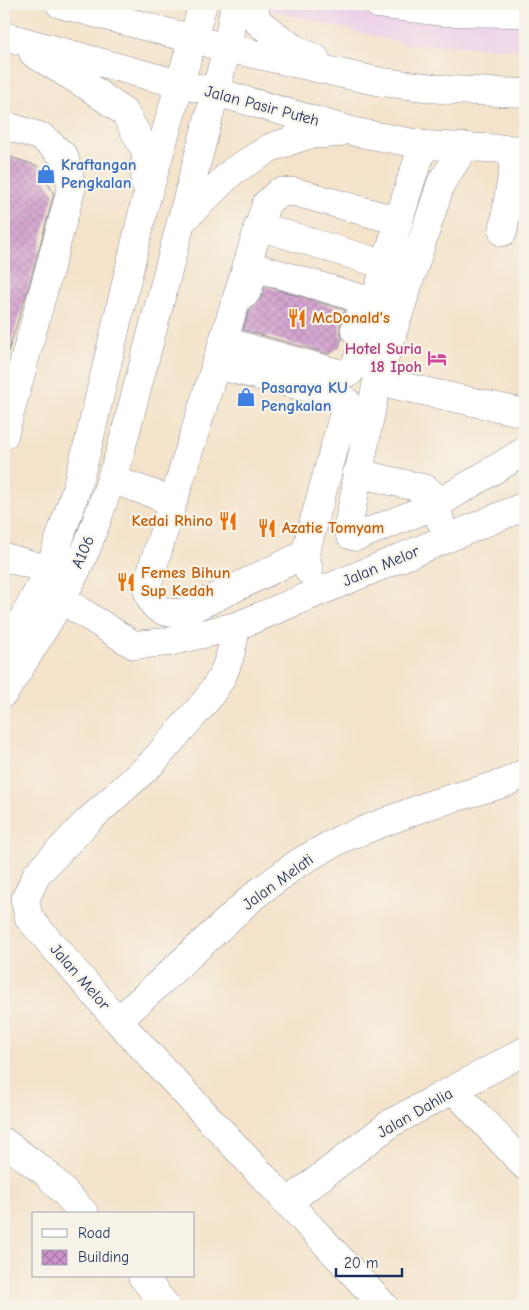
<svg xmlns="http://www.w3.org/2000/svg" width="529" height="1310" font-family="'Comic Neue',sans-serif">
	<style>
		.built { fill: #edd1e9 }
		.building { fill: url(#building-cross-hatch) }
		.lines { fill: none; stroke-linecap: round; stroke-linejoin: round }
		.minor-casing { stroke: #888994; stroke-width: 29 }
		.major-casing { stroke: #888994; stroke-width: 29 }
		.minor { stroke: #fff; stroke-width: 28 }
		.major { stroke: #fff; stroke-width: 28 }
		.labels { text-anchor: middle; dominant-baseline: central; stroke-width: 4.5; stroke-linejoin: round; paint-order: stroke }
		.street-label { font-size: 16px; fill: #1b2f5e; stroke: #f7f3e8 }
		.shop-label { font-size: 16px; font-weight: bold; fill: #366cbe; stroke: #f7f3e8; text-anchor: start }
		.food-label { font-size: 16px; font-weight: bold; fill: #c56008; stroke: #f7f3e8; text-anchor: start }
		.hotel-label { font-size: 16px; font-weight: bold; fill: #b23c85; stroke: #f7f3e8; text-anchor: end }
	</style>
	<defs>
		<pattern id="building-cross-hatch" width="8" height="8" patternUnits="userSpaceOnUse" patternTransform="scale(1.25)"><rect width="8" height="8" fill="#ce92cb"/><path d="M0 0l8 8M0 8l8-8" fill="none" stroke="#a678a8"/></pattern>
	</defs>
	<rect width="100%" height="100%" fill="#f7f3e8"/>
	<filter id="ink" filterUnits="userSpaceOnUse"><feTurbulence type="fractalNoise" baseFrequency=".02" numOctaves="2"/><feDisplacementMap in="SourceGraphic" scale="10" xChannelSelector="R" yChannelSelector="G"/><feConvolveMatrix kernelMatrix="1 2 1 2 8 2 1 2 1" color-interpolation-filters="sRGB"/></filter>
	<filter id="wash" filterUnits="userSpaceOnUse"><feTurbulence type="fractalNoise" baseFrequency=".0096" numOctaves="4" result="noise"/><feDisplacementMap in="SourceGraphic" scale="20" xChannelSelector="R" yChannelSelector="G"/><feGaussianBlur stdDeviation="1.12" result="paint"/><feColorMatrix in="noise" values="0 0 0 0 0 0 0 0 0 0 0 0 0 0 0 0 0 1.4 0 .05"/><feComposite in="paint" operator="in"/></filter>
	<g filter="url(#wash)">
		<rect width="100%" height="100%" fill="#f4e3ca"/>
		<path class="built" d="M245,4H525V49L410,45Z"/>
		<g id="blocks">
			<path class="building" d="M4,155L38,166L54,194L29,285L8,352L4,351Z
				M265,286L345,310L340,326V333L342,338L339,347L329,354L243,330L250,309L260,299Z"/>
		</g>
	</g>
	<g filter="url(#ink)">
		<use href="#blocks" fill-opacity="0" stroke="#888994" stroke-width="1"/>
		<g class="lines">
			<g class="minor-casing">
				<path id="minor" d="M378,4L444,12L525,13
					M193,38L203,4
					M227,48L235,4
					M4,125L42,137L64,156L72,186L4,435
					M465,147L441,183L377,381L348,527L350,535L356,537L436,505L525,451
					M258,226L386,265
					M503,232L516,151
					M245,294L248,290L254,270L259,268L359,298L363,306L355,330
					M223,341L341,374L350,372L356,364L412,177L424,145
					M215,365L338,395L347,402L305,554L309,571
					M377,381L525,413
					M357,473L426,489L433,495L440,520
					M111,479L173,501
					M305,554L183,613C160,614 150,608 147,585L266,204L279,192H295L399,221
					M4,557L49,570
					M61,599L134,645L168,642L237,626L525,506
					M237,626L229,659L222,677L206,701L152,763L88,821L37,874L25,900L29,918L118,1021L384,1306
					M118,1021L255,895L298,863L341,839L429,805L505,783L525,773
					M454,1090L525,1166
					M4,1142L46,1173L85,1214
					M287,1203L391,1123L525,1051
					M142,1276L166,1306"/>
			</g>
			<g class="major-casing">
				<path id="major" d="M60,4L227,48L348,75L382,82L450,90L525,93
					M252,4L258,22L293,48L316,59
					M4,36L179,84L216,92L355,132L424,145L525,150
					M33,53L89,87L125,113L146,152L145,183
					M183,220L233,171L270,148L307,135L338,133
					M4,655L49,570L75,493L88,445L144,207L193,38
					M4,693C33,646 65,599 87,547C99,516 109,484 120,453L227,48"/>
			</g>
			<use href="#minor" class="minor"/>
			<use href="#major" class="major"/>
		</g>
	</g>
	<defs>
		<g id="shop-bare" transform="scale(1.5)"><path d="M-5-2.5h2.3a2.7 3.5 0 0 1 5.4 0H5L5.5 6h-11ZM-1.5-2.5h3a1.5 2.3 0 0 0-3 0Z" fill="#3f7fe0" stroke="#f7f3e8" stroke-width="2.5" paint-order="stroke"/></g>
		<g id="restaurant-bare" transform="scale(1.5)"><path d="M-5-6h1v4h1v-4h1v4h1v-4h1v5L-1.5 .5V6h-2V.5L-5-1ZM5-6V6H3V1.5H1.5Q1.5-4 5-6Z" fill="#e8710a" stroke="#f7f3e8" stroke-width="2.5" paint-order="stroke"/></g>
		<g id="hotel-bare" transform="scale(1.5)"><path d="M-6-4.5h1.5V1H6V5H4.5V3h-9V5H-6ZM-4 0a1.8 1.8 0 1 1 3.6 0ZM.5 0V-2.5h3Q6-2.5 6 0Z" fill="#d1479c" stroke="#f7f3e8" stroke-width="2.5" paint-order="stroke"/></g>
	</defs>
	<g fill-rule="evenodd">
		<use href="#shop-bare" x="46" y="174"/>
		<use href="#restaurant-bare" x="297" y="318"/>
		<use href="#hotel-bare" x="437" y="358"/>
		<use href="#shop-bare" x="246" y="397"/>
		<use href="#restaurant-bare" x="228" y="521"/>
		<use href="#restaurant-bare" x="267" y="528"/>
		<use href="#restaurant-bare" x="126" y="582"/>
	</g>
	<g class="labels">
		<g class="street-label">
			<text transform="translate(262 106) rotate(15)">Jalan Pasir Puteh</text>
			<text transform="translate(83 552) rotate(-66)">A106</text>
			<text transform="translate(381 566) rotate(-23)">Jalan Melor</text>
			<text transform="translate(278 882) rotate(-36)">Jalan Melati</text>
			<text transform="translate(80 977) rotate(49)">Jalan Melor</text>
			<text transform="translate(415 1113) rotate(-30)">Jalan Dahlia</text>
		</g>
		<g class="shop-label">
			<text x="61" y="165">Kraftangan<tspan x="61" dy="18">Pengkalan</tspan></text>
			<text x="261" y="388">Pasaraya KU<tspan x="261" dy="18">Pengkalan</tspan></text>
		</g>
		<g class="food-label">
			<text x="312" y="318">McDonald's</text>
			<text x="213" y="521" text-anchor="end">Kedai Rhino</text>
			<text x="282" y="528">Azatie Tomyam</text>
			<text x="141" y="573">Femes Bihun<tspan x="141" dy="18">Sup Kedah</tspan></text>
		</g>
		<g class="hotel-label">
			<text x="422" y="349">Hotel Suria<tspan x="422" dy="18">18 Ipoh</tspan></text>
		</g>
	</g>
	<rect width="529" height="1310" fill="none" stroke="#f7f3e8" stroke-width="20"/>
	<rect x="32" y="1212" width="162" height="65" fill="#f7f3e8" stroke="#9fa5b1"/>
	<rect x="42" y="1229" width="25" height="8" fill="#ffffff" stroke="#9fa5b1"/>
	<text x="78" y="1238" font-size="15" fill="#1b2f5e">Road</text>
	<rect x="42" y="1250" width="25" height="15" fill="url(#building-cross-hatch)" stroke="#9fa5b1"/>
	<text x="78" y="1262" font-size="15" fill="#1b2f5e">Building</text>
	<path d="M336 1268v8h66v-8" fill="none" stroke="#1b2f5e" stroke-width="2.5"/>
	<text x="344" y="1268" font-size="15" fill="#1b2f5e" stroke="#f7f3e8" stroke-width="4" paint-order="stroke">20 m</text>
</svg>
